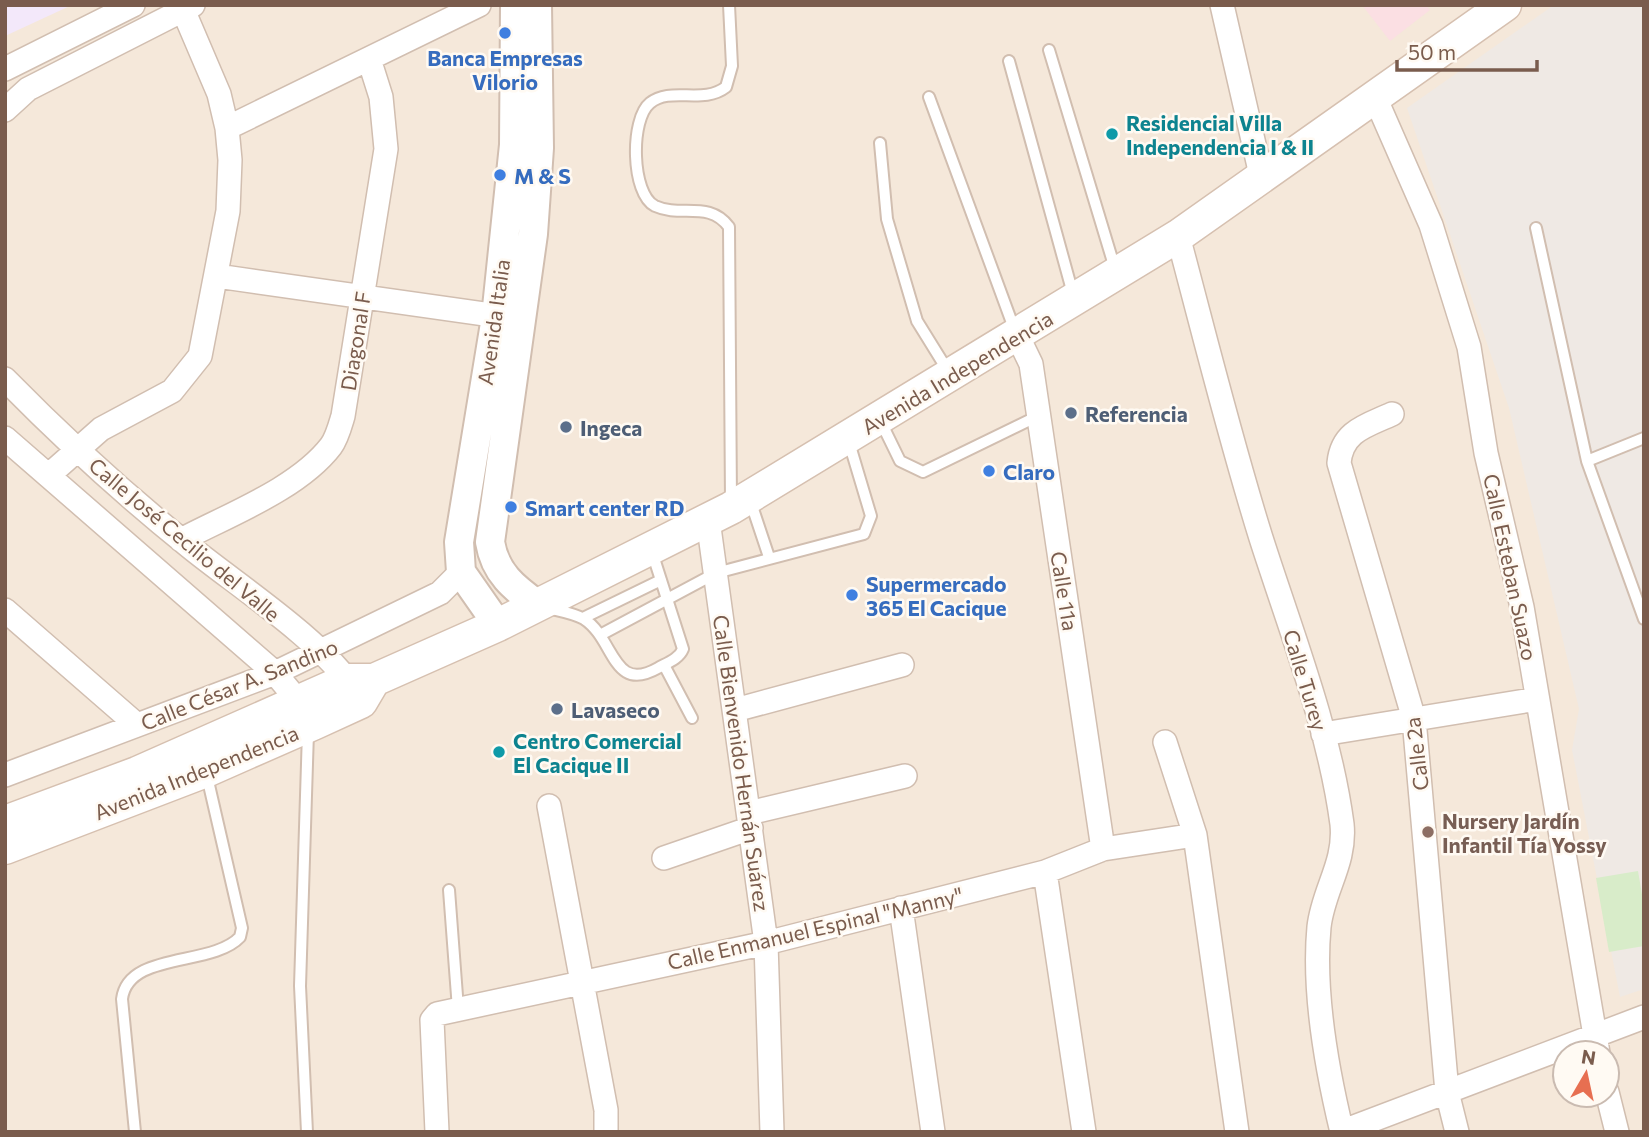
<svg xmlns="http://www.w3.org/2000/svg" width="1649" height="1137" font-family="Commissioner,sans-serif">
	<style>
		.residential { fill: #f5e8da; fill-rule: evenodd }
		.industrial { fill: #efe9e4 }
		.education { fill: #f3e8fa }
		.medical { fill: #fbdfe3 }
		.green { fill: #d8ecc9 }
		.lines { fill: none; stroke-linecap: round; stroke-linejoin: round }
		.service-casing { stroke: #d1beb0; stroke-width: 14 }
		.minor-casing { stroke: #d1beb0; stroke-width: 26 }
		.tertiary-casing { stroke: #d1beb0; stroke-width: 32 }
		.secondary-casing { stroke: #d6c0b0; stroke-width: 35 }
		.service { stroke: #fff; stroke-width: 10 }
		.minor { stroke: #fff; stroke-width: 23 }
		.tertiary { stroke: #fff; stroke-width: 28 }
		.secondary { stroke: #fff; stroke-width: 32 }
		.shop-dot { fill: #3f7fe0; stroke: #fffaf3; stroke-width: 2.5 }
		.culture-dot { fill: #0f9aa8; stroke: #fffaf3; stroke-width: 2.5 }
		.service-dot { fill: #5c6f8a; stroke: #fffaf3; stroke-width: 2.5 }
		.education-dot { fill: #8d6e63; stroke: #fffaf3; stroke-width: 2.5 }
		.labels { text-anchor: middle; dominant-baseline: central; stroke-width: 5; stroke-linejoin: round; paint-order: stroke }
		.shop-label { font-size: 21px; font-weight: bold; fill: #366cbe; stroke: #fffaf3; text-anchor: start }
		.culture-label { font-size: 21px; font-weight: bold; fill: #0d838f; stroke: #fffaf3; text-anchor: start }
		.street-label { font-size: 21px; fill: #7a5c4d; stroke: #fffaf3 }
		.service-label { font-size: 21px; font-weight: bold; fill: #4e5e75; stroke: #fffaf3; text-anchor: start }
		.education-label { font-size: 21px; font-weight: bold; fill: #785e54; stroke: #fffaf3; text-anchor: start }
	</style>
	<rect width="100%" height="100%" fill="#fdf6ec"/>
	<path class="residential" d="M5,5H1644V1132H5ZM1565,1053H1607V1095H1565Z"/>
	<path class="industrial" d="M1554,5H1644V989L1620,997L1572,750L1579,709L1509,408L1407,108Z"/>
	<path class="education" d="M5,5H72L5,36Z"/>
	<path class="medical" d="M1362,5H1426L1430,10L1390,41Z"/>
	<path class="green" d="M1638,871L1644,906V946L1609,952L1596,878Z"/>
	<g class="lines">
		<g class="service-casing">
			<path id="service" d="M729,5L732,66L726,87C703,105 671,86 650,103C630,119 631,194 655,206C681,218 709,200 729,227L731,501
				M1049,50L1116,272
				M1009,61L1073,294
				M929,97L1015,331
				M880,143L887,219L917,321L948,371
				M1536,228L1587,461L1644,619
				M880,420L900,461L923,472L1038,416
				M1587,461L1644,438
				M750,500L769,557
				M548,608C559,611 574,613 584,619C615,639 612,694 658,668C667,663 679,659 683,649L652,552
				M583,618L661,580
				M602,634L716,573L864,534L871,516L848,439
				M664,665L692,718
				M449,890L458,1009
				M135,1132L122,999C128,951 212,967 240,937L242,928L206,772
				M307,1132L300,986L308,732"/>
		</g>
		<g class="minor-casing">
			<path id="minor" d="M1222,5L1261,175
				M5,69L133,5
				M1374,95L1431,225L1469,347L1486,453L1522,607L1598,1053
				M5,110L28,89L193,5
				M227,128L479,5
				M1178,236C1205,337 1230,439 1261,538C1291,632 1329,727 1342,824C1346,863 1323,890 1319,927C1313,990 1327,1070 1342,1132
				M217,276L512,318
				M1018,337L1031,364L1103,849
				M5,379C63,438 125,495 190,547C238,586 322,640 354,690
				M1392,414C1366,426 1342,431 1339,463L1414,719L1447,1092L1457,1132
				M5,438L275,673L308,713
				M49,475L101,429L172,391L200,356L228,211L230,160L227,128L219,94L181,5
				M708,520L766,943L772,1132
				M181,540C228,515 298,489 331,446C337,438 340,426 343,416L386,149L381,97L369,59
				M5,610L137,725
				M735,710L902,665
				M1323,734L1537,699
				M1165,742L1195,835L1237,1132
				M5,775L275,673L440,593L461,572
				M549,806L606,1110V1132
				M749,813L905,776
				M664,858L751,828
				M1045,872L1084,1132
				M901,908L933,1132
				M1607,1092L1617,1132
				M437,1132L432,1020L437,1014L766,943L1045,872L1103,849L1195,835
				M1341,1132L1644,1017"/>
		</g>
		<g class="tertiary-casing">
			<path id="tertiary" d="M537,5L539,148L533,234L490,542C495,573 514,588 538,605
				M498,625L461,572L459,542L496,317L514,145L515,5"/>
		</g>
		<g class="secondary-casing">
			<path id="secondary" d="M5,822L137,773L347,680H374L498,625L731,508L1178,236L1505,5
				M5,848L206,771L315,723L361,702L374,680"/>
		</g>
		<use href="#service" class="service"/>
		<use href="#minor" class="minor"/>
		<use href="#tertiary" class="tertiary"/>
		<use href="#secondary" class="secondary"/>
	</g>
	<g class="shop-dot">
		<circle cx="505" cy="33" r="7"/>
		<circle cx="500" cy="175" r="7"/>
		<circle cx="989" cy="471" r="7"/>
		<circle cx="511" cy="507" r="7"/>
		<circle cx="852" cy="595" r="7"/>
	</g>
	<g class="culture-dot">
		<circle cx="1112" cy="134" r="7"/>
		<circle cx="499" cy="752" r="7"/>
	</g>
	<g class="service-dot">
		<circle cx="1071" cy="413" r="7"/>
		<circle cx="566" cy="427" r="7"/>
		<circle cx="557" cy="709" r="7"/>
	</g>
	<circle class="education-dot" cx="1428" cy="832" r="7"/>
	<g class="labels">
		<g class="shop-label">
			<text x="505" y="57" text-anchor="middle">Banca Empresas<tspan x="505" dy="24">Vilorio</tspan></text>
			<text x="514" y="175">M &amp; S</text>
			<text x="1003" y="471">Claro</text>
			<text x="525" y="507">Smart center RD</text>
			<text x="866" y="583">Supermercado<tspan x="866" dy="24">365 El Cacique</tspan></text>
		</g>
		<g class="culture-label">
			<text x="1126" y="122">Residencial Villa<tspan x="1126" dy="24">Independencia I &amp; II</tspan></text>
			<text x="513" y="740">Centro Comercial<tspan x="513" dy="24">El Cacique II</tspan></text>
		</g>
		<g class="street-label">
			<text transform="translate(493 322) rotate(-82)">Avenida Italia</text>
			<text transform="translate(355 341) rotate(-81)">Diagonal F</text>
			<text transform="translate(957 372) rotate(-31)">Avenida Independencia</text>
			<text transform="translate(185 539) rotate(40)">Calle José Cecilio del Valle</text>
			<text transform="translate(1511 567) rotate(78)">Calle Esteban Suazo</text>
			<text transform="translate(1065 591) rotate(81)">Calle 11a</text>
			<text transform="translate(1306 680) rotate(73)">Calle Turey</text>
			<text transform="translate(239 684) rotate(-22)">Calle César A. Sandino</text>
			<text transform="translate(1416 754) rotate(-97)">Calle 2a</text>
			<text transform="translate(742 763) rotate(82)">Calle Bienvenido Hernán Suárez</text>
			<text transform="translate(196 772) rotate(-22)">Avenida Independencia</text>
			<text transform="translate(815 928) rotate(-13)">Calle Enmanuel Espinal "Manny"</text>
		</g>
		<g class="service-label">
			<text x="1085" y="413">Referencia</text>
			<text x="580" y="427">Ingeca</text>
			<text x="571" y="709">Lavaseco</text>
		</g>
		<g class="education-label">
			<text x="1442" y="820">Nursery Jardín<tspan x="1442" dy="24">Infantil Tía Yossy</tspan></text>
		</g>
	</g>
	<rect width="1649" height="1137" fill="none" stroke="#7a5c4d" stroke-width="14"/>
	<g transform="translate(1586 1074) rotate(9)"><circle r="33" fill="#fffaf3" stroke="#cabbb1" stroke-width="2"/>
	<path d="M0-5L12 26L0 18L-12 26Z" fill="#e76f51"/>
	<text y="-10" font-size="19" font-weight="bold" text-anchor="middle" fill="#7a5c4d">N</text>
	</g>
	<path d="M1397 60v10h140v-10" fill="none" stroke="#7a5c4d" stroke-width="3.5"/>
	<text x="1408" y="60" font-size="21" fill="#7a5c4d" stroke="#fffaf3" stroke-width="5" paint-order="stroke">50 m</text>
</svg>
